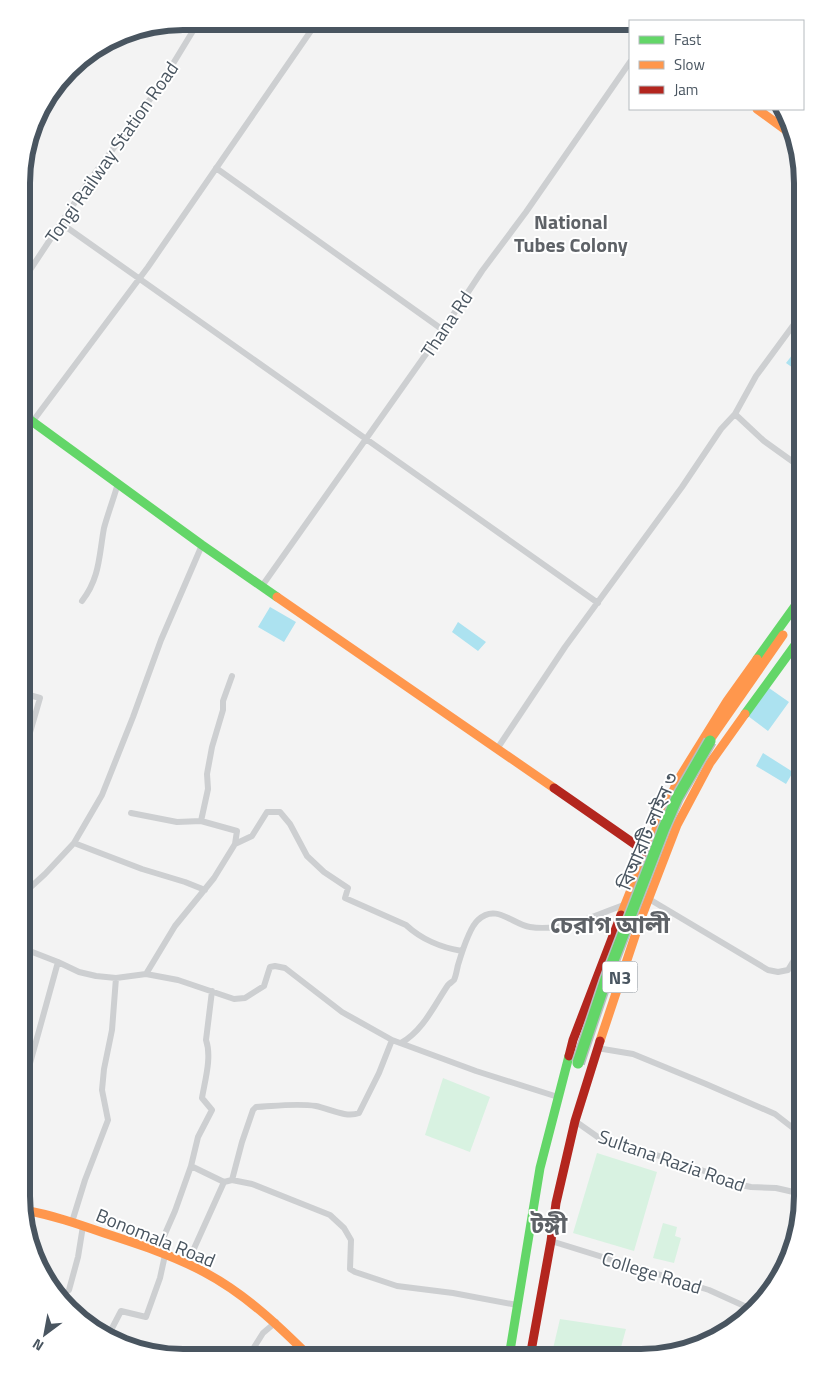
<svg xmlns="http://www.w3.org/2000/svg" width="824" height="1379" font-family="'Titillium Web','Noto Sans Bengali',sans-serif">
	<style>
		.green { fill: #d8f2e1 }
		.water { fill: #ace2f0 }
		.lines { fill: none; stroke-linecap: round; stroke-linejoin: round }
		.street { stroke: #cdcfd1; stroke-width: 6 }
		.fast { stroke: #63d668; stroke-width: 9 }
		.slow { stroke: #ff974d; stroke-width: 9 }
		.jam { stroke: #b3261e; stroke-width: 9 }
		.fast-bridge-casing { stroke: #b8bdc2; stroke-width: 14; stroke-linecap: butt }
		.fast-bridge { stroke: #63d668; stroke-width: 11 }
		.labels { text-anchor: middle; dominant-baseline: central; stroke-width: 4; stroke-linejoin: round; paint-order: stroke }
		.shield { fill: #fff; stroke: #808890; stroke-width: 1 }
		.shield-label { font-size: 18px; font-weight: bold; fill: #495560 }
		.street-label { font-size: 19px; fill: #495560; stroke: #fff }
		.neighbourhood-label { font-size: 20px; font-weight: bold; fill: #5e6267; stroke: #fff }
		.district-label { font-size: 24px; font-weight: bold; fill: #5e6267; stroke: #fff }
		.rim { fill: none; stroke: #495560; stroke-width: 6 }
	</style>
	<rect width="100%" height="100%" fill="#f3f3f3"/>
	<path class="green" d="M443,1078L490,1097L470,1152L425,1135Z
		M597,1153L657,1172L634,1251L573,1233Z
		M663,1223L677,1227L675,1236L681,1238L674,1263L653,1258Z
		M560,1319L626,1329L618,1358L551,1357Z"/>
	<path class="water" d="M803,341V375L786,363Z
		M270,607L296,622L284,642L258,627Z
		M458,622L486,642L478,651L452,632Z
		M769,688L789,702L768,731L748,716Z
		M763,753L793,772L786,784L756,766Z"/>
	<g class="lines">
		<path class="street" d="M216,168L443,330
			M62,224L598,603
			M22,282L89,181L157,90L199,21
			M735,414L756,376L803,312
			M33,421L148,267L317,22
			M262,586L443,330L482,271L526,212L630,62
			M82,601C100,578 99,555 104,528C108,513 114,498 118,483
			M497,749L565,647L682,487L721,429L735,414L764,441L803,469
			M22,776L29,736L40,698L22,693
			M131,813L177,822L201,821L237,831L235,844
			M201,821L208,789L207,774L212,747L223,710V701L232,676
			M74,843L142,869L185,882L205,890
			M22,878L32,885
			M22,895L45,874L74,843L102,795L133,717L161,640L202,545
			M649,899L768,970L778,972L788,970L802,947
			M22,948L58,962L79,972L96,976L116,978L146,974L178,980L234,999L245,998L264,986L270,967L275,966L285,968L342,1012L392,1040L476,1071L558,1097
			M146,974L175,926L214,878L235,844L252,836L267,812H280L290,824L307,856L324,872L348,888L345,898L406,925C421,939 442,948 462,951
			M401,1043C423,1031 435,1004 448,985C450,983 452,982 454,980C456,976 457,969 458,965C461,955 470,927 478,920C496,903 512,924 530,927C564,932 596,915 626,904
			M597,1048L633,1054L706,1084L775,1114L802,1135
			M21,1065L28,1069L29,1067L58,962
			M575,1121L602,1140L647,1152L710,1173L736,1184L751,1187L776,1188L798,1193L802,1196
			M232,1180L242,1142L253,1110L256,1107C276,1106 296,1103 316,1106C330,1109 346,1118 359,1113L379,1073L392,1040
			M224,1182L232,1180L252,1184L330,1215L344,1228L351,1240L350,1269L355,1272L397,1286L453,1293L517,1305
			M72,1222L85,1180L108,1120L102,1090L104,1069L112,1030L116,978
			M551,1241L709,1290L751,1309
			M157,1252L175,1211L191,1166
			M187,1264L224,1182L191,1166L198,1137L212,1110L202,1098C205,1080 212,1057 206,1040L212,991
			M69,1290L78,1257L83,1226
			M763,1299C781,1268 796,1238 802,1201
			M109,1334L121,1311L146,1317L160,1278L165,1255
			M248,1357L263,1333L276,1322"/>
		<path class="fast" d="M22,414L202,545L277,597
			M757,659L803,595
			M745,714L803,634
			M509,1357L540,1168L569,1056"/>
		<path class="slow" d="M757,109L794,136
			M277,597L554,788
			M712,737L783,635
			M621,915L646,852L678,780L727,701L757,659
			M600,1041L640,921L677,825L710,763L745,714
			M24,1210C52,1215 78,1224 104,1233C138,1244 172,1255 204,1272C244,1293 278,1325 310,1357"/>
		<path class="jam" d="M554,788L646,852
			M569,1056L573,1040L621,915
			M530,1357L551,1241L556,1203L575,1121L600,1041"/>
		<g class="fast-bridge-casing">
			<path id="fast-bridge" d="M578,1063L606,979L664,828L677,798L710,741"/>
		</g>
		<use href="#fast-bridge" class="fast-bridge"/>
	</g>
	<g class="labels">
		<rect class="shield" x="602.5" y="961.5" width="35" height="31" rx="4"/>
		<g class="shield-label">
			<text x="620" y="977">N3</text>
		</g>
		<g class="street-label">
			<text transform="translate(111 152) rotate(-55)">Tongi Railway Station Road</text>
			<text transform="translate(446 324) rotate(-56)">Thana Rd</text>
			<text transform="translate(647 831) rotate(-67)">বিআরটি লাইন ৩</text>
			<text transform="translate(672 1160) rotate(19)">Sultana Razia Road</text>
			<text transform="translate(156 1237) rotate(22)">Bonomala Road</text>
			<text transform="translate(652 1272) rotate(17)">College Road</text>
		</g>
		<g class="neighbourhood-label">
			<text x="571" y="221">National<tspan x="571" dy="23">Tubes Colony</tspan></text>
		</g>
		<g class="district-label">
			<text x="610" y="924">চেরাগ আলী</text>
			<text x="549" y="1224">টঙ্গী</text>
		</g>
	</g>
	<path d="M0 0H824V1379H0ZM183 30H641A153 153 0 0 1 794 183V1196A153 153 0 0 1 641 1349H183A153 153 0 0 1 30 1196V183A153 153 0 0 1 183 30Z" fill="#fff" fill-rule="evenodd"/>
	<path class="rim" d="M183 30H641A153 153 0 0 1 794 183V1196A153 153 0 0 1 641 1349H183A153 153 0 0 1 30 1196V183A153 153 0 0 1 183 30Z"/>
	<rect x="629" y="20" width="175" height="90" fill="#ffffff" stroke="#b6bbbf"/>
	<rect x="639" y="36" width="25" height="8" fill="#63d668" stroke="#b6bbbf"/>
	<text x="674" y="45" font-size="15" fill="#495560">Fast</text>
	<rect x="639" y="61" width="25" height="8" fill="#ff974d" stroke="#b6bbbf"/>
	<text x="674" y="70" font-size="15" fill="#495560">Slow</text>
	<rect x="639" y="86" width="25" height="8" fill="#b3261e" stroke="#b6bbbf"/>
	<text x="674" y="95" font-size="15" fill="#495560">Jam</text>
	<g transform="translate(45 1334) rotate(212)" stroke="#ffffff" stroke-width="4" paint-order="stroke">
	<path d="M0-4L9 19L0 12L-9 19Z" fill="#495560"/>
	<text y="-8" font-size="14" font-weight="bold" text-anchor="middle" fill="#495560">N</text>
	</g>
</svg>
